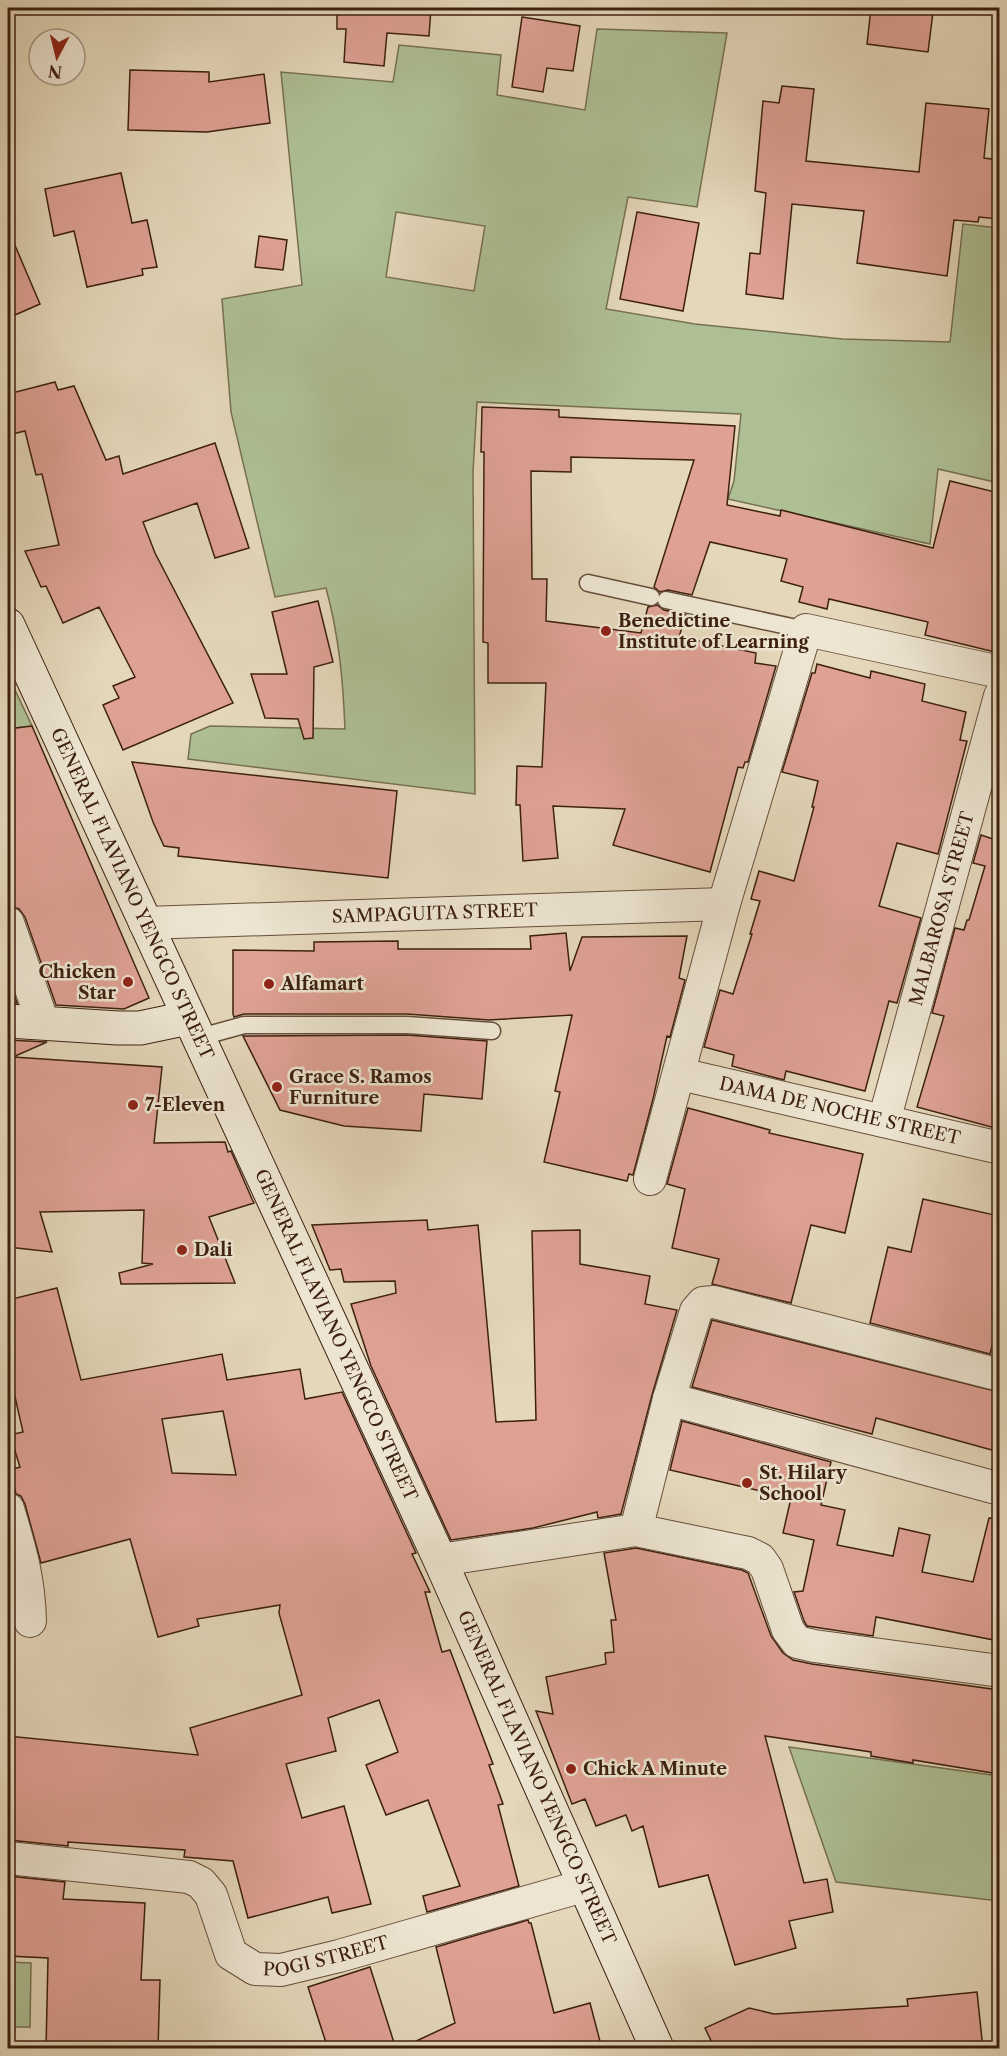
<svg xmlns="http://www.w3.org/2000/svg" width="1007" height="2056" font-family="'Libre Caslon Text',serif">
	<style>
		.green { fill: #aebf94; stroke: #767052; stroke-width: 1.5; fill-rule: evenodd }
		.building { fill: #dea194; stroke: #3d2010; stroke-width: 1.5; fill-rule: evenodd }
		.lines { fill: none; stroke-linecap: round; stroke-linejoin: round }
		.lane-casing { stroke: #674e3a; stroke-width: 19 }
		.street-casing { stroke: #674e3a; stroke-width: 34 }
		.secondary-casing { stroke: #3d2010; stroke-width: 35 }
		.lane { stroke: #ede5d2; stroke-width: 16 }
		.street { stroke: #ede5d2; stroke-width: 32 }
		.secondary { stroke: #ede5d2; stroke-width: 33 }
		.poi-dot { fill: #8f2418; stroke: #ede5d2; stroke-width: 2 }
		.labels { text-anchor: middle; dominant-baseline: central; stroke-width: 5; stroke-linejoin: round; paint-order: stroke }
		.poi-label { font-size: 18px; font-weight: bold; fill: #3d2010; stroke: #ede5d2; text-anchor: start }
		.street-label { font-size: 18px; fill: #3d2010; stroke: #ede5d2 }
	</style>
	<rect width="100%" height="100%" fill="#e4d7ba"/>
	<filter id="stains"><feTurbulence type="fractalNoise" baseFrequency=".00333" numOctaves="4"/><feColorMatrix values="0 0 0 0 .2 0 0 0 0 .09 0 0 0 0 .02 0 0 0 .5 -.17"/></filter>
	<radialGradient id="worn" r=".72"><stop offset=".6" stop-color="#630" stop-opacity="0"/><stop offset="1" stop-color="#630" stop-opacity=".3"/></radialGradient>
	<path class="green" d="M597,29L727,33L697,207L628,197L606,309L695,324L842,339L950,342L963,224L999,228V483L938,469L930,544L728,499L734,481L741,414L477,402L473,472L475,794L188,759L191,734L210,726L345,729C343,680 339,636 326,588L275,597L231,412L222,299L302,285L281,72L393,82L399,45L501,55L497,95L585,110ZM396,212L485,226L474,291L386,277Z
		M8,675L32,726L8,729Z
		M789,1747L999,1776V1901L836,1882Z
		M8,1962L31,1963L30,2027H8Z"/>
	<path class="building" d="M337,8H431L429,36L387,33L384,66L344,62L346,29H337Z
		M871,8H894L933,12L928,52L867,44Z
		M522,17L580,26L573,71L547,68L543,92L512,87Z
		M130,70L209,72V82L264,74L270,123L207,132L128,130Z
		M782,86L814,89L806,161L919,172L926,103L989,109L984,158L999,160V219L979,217L978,222L954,220L947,276L857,263L864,211L792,204L783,299L746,294L750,253L760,254L766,193L755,191L763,101L779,103Z
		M121,173L132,223L147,220L157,267L142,269L143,275L87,287L74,231L54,236L45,189Z
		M637,212L699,223L683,311L620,299Z
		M8,229L40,304L8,318Z
		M259,236L287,240L283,270L255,267Z
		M55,382L58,390L74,386L106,460L119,456L123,474L215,443L249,548L215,558L197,503L143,522L155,553L233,703L123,750L103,705L119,698L113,686L135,677L99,607L63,623L46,586L41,587L25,551L59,545L42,474L36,475L25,431L8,435V394Z
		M482,407L559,410V417L735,426L727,505L780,516L781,510L933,548L950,481L999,493V653L925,635L928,622L829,599L827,609L799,602L803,587L781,581L787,559L710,542L692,595L668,590L660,592L654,587L694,460L571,457V472L531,471L532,579H547L546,621L641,633L648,607L657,605L664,610L686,615L679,637L756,653L755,663L776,666L748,762H745L743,768L738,767L710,872L613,845L625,809L553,806L558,858L523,861L520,805H516L517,766L542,767L546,683H488V643L483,642L484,452H481Z
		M318,601L333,662L314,667L313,738L304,739L298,719L265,718L251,674H287L272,612Z
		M817,664L870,678L871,671L925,684L922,701L966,712L960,740L967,741L938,854L897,843L879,906L921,918L897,1003L889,1001L865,1091L786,1071L784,1080L761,1074L732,1066L734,1055L704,1047L720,990L733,994L752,934H750L760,901L751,899L759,871L794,881L814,807H812L818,781L782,772L812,673H815Z
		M32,726L149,998L124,1009L56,1005L25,917L19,909L8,906V729Z
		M132,762L397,791L388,878L178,856L179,848L164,846L153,822Z
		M981,835L999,841V1129L917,1107L944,1016L932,1013L955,928L964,930L967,920H969L985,866L973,863Z
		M566,933L570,971L582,937L687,936L679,978L685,980L670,1037L667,1036L653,1099L633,1175L629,1174L627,1181L544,1162L560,1092L555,1091L572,1015L489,1020L407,1014H244L234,1017L233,1014V950L314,951V942L398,941V949H531L530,936Z
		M8,976L17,1003H8Z
		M407,1035L487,1041L482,1099L424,1094L421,1131L344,1126L280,1110L243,1036Z
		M8,1040L47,1042L13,1057L162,1067L154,1143L225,1142L228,1152L231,1151L252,1199L254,1203L209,1217L235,1283L121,1284L119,1273L153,1264L142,1263L144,1210L40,1212L52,1252L8,1247Z
		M688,1108L770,1130L769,1133L863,1154L845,1233L811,1225L791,1303L712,1284L719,1259L672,1248L685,1189L667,1184Z
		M923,1199L999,1216V1317L990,1354L870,1323L888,1247L911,1252Z
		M427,1220L428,1230L478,1225L496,1422L536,1420L532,1231L580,1230V1264L650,1276L645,1304L677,1310L652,1395L621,1514L598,1518L597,1512L533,1528L451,1540L371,1366L351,1304L396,1293L395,1281L344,1282L341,1269L330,1270L312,1225Z
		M57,1288L81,1380L222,1354L227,1380L300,1369L305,1399L342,1392L416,1553L412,1554L430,1592H425L442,1652L450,1650L493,1764L489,1765L503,1804L498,1805L519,1886L427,1912L423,1896L460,1886L428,1800L386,1815L366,1765L398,1752L379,1700L328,1718L336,1751L286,1764L302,1818L344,1806L371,1904L332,1913L328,1897L248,1918L233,1861L184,1857L185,1850L68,1842V1846L8,1840V1736L198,1755L190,1728L302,1695L279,1613L280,1605L197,1619L199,1626L158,1637L130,1539L41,1563L25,1504L21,1496L16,1494L10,1470L20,1467L10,1435L23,1432L8,1366V1300ZM223,1411L236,1475L172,1473L162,1419Z
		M712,1320L999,1392V1452L876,1418L872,1434L692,1387Z
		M682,1421L831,1462L821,1505L845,1510L837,1545L893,1556L899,1528L930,1535L922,1572L973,1582L989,1518L999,1519V1641L876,1617L873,1636L807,1626L804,1621L794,1592L803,1591L814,1540L783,1533L791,1498L670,1470Z
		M636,1548L742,1570L748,1573L771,1636L783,1653L793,1660L812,1664L999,1690V1774L913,1760V1763L871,1756V1752L765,1736L804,1883L827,1879L833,1912L789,1921L796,1948L735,1965L708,1875L659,1887L643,1826L632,1831L626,1815L596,1826L585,1799L572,1804L536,1711L553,1714L546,1677L606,1664L605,1653L614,1652L611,1620H616L604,1553Z
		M8,1876L65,1882L63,1899L145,1903L141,1980H160L158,2049H46L48,1958L8,1956Z
		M528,1920L529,1923H531L554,2013L590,2003L602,2049H399L455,2023L436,1947Z
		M370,1967L396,2049H328L308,1987Z
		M977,1992L983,2049H942V2045L907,2049H715L705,2028L749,2008L774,2014L908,2006L907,1999Z"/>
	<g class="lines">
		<g class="lane-casing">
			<path id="lane" d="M588,583L651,597
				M666,600L806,630
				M197,1038L244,1025H407L492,1031"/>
		</g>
		<g class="street-casing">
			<g id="street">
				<path d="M8,923L43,1023"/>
				<path id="s1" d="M145,923L724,904"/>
				<path id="s2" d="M680,1074L1000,1148"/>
				<path id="s3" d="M884,1121L1000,696"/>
				<path d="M650,1179L724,904L806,630L1000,672"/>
				<path d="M669,1399L1000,1489"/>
				<path d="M8,1509C20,1549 29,1578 30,1621"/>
				<path d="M636,1530L669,1399L696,1311L703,1303L714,1302L1000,1375"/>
				<path d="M440,1560L636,1530L748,1553L760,1559L767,1569L788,1630L797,1642L814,1646L1000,1671"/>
				<path id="s4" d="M8,1858L189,1877L201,1883L211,1895L231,1954L255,1969L281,1970L339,1956L583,1886"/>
			</g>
		</g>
		<g class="secondary-casing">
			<g id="secondary">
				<path id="s5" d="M8,625L440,1560L657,2048"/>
				<path d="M8,1021L118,1028H140L188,1018"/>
			</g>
		</g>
		<use href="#lane" class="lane"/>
		<use href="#street" class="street"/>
		<use href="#secondary" class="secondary"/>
	</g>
	<g class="poi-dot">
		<circle cx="606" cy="631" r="6"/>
		<circle cx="128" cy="982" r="6"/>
		<circle cx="269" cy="984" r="6"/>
		<circle cx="277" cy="1087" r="6"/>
		<circle cx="133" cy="1105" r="6"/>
		<circle cx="182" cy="1250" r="6"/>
		<circle cx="747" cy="1483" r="6"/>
		<circle cx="571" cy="1769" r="6"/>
	</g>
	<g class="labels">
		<g class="poi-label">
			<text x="618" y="621">Benedictine<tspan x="618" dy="21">Institute of Learning</tspan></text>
			<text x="116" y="972" text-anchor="end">Chicken<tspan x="116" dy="21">Star</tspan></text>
			<text x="281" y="984">Alfamart</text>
			<text x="289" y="1077">Grace S. Ramos<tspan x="289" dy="21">Furniture</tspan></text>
			<text x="145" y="1105">7-Eleven</text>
			<text x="194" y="1250">Dali</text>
			<text x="759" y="1473">St. Hilary<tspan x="759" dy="21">School</tspan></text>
			<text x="583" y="1769">Chick A Minute</text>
		</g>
		<g class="street-label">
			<text stroke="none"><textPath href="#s5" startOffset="296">GENERAL FLAVIANO YENGCO STREET</textPath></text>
			<text stroke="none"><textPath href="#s3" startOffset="220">MALBAROSA STREET</textPath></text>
			<text stroke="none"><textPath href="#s1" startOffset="290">SAMPAGUITA STREET</textPath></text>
			<text stroke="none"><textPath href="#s2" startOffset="164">DAMA DE NOCHE STREET</textPath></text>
			<text stroke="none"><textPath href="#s5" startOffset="782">GENERAL FLAVIANO YENGCO STREET</textPath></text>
			<text stroke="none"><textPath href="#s5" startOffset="1268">GENERAL FLAVIANO YENGCO STREET</textPath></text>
			<text stroke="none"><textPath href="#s4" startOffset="374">POGI STREET</textPath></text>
		</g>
	</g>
	<rect width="1007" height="2056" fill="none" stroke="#e4d7ba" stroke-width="30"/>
	<rect x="9" y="9" width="989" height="2038" fill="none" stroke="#3d2010" stroke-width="3"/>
	<rect x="15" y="15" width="977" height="2026" fill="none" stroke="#3d2010" stroke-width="1.5"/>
	<g transform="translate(57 57) rotate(187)"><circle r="28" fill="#ede5d2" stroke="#a79684" stroke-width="1.5"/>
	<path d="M0-4.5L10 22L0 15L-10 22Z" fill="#8f2418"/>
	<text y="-9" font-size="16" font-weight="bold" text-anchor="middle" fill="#3d2010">N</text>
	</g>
	<rect width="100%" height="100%" filter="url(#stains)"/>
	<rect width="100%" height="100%" fill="url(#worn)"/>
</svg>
